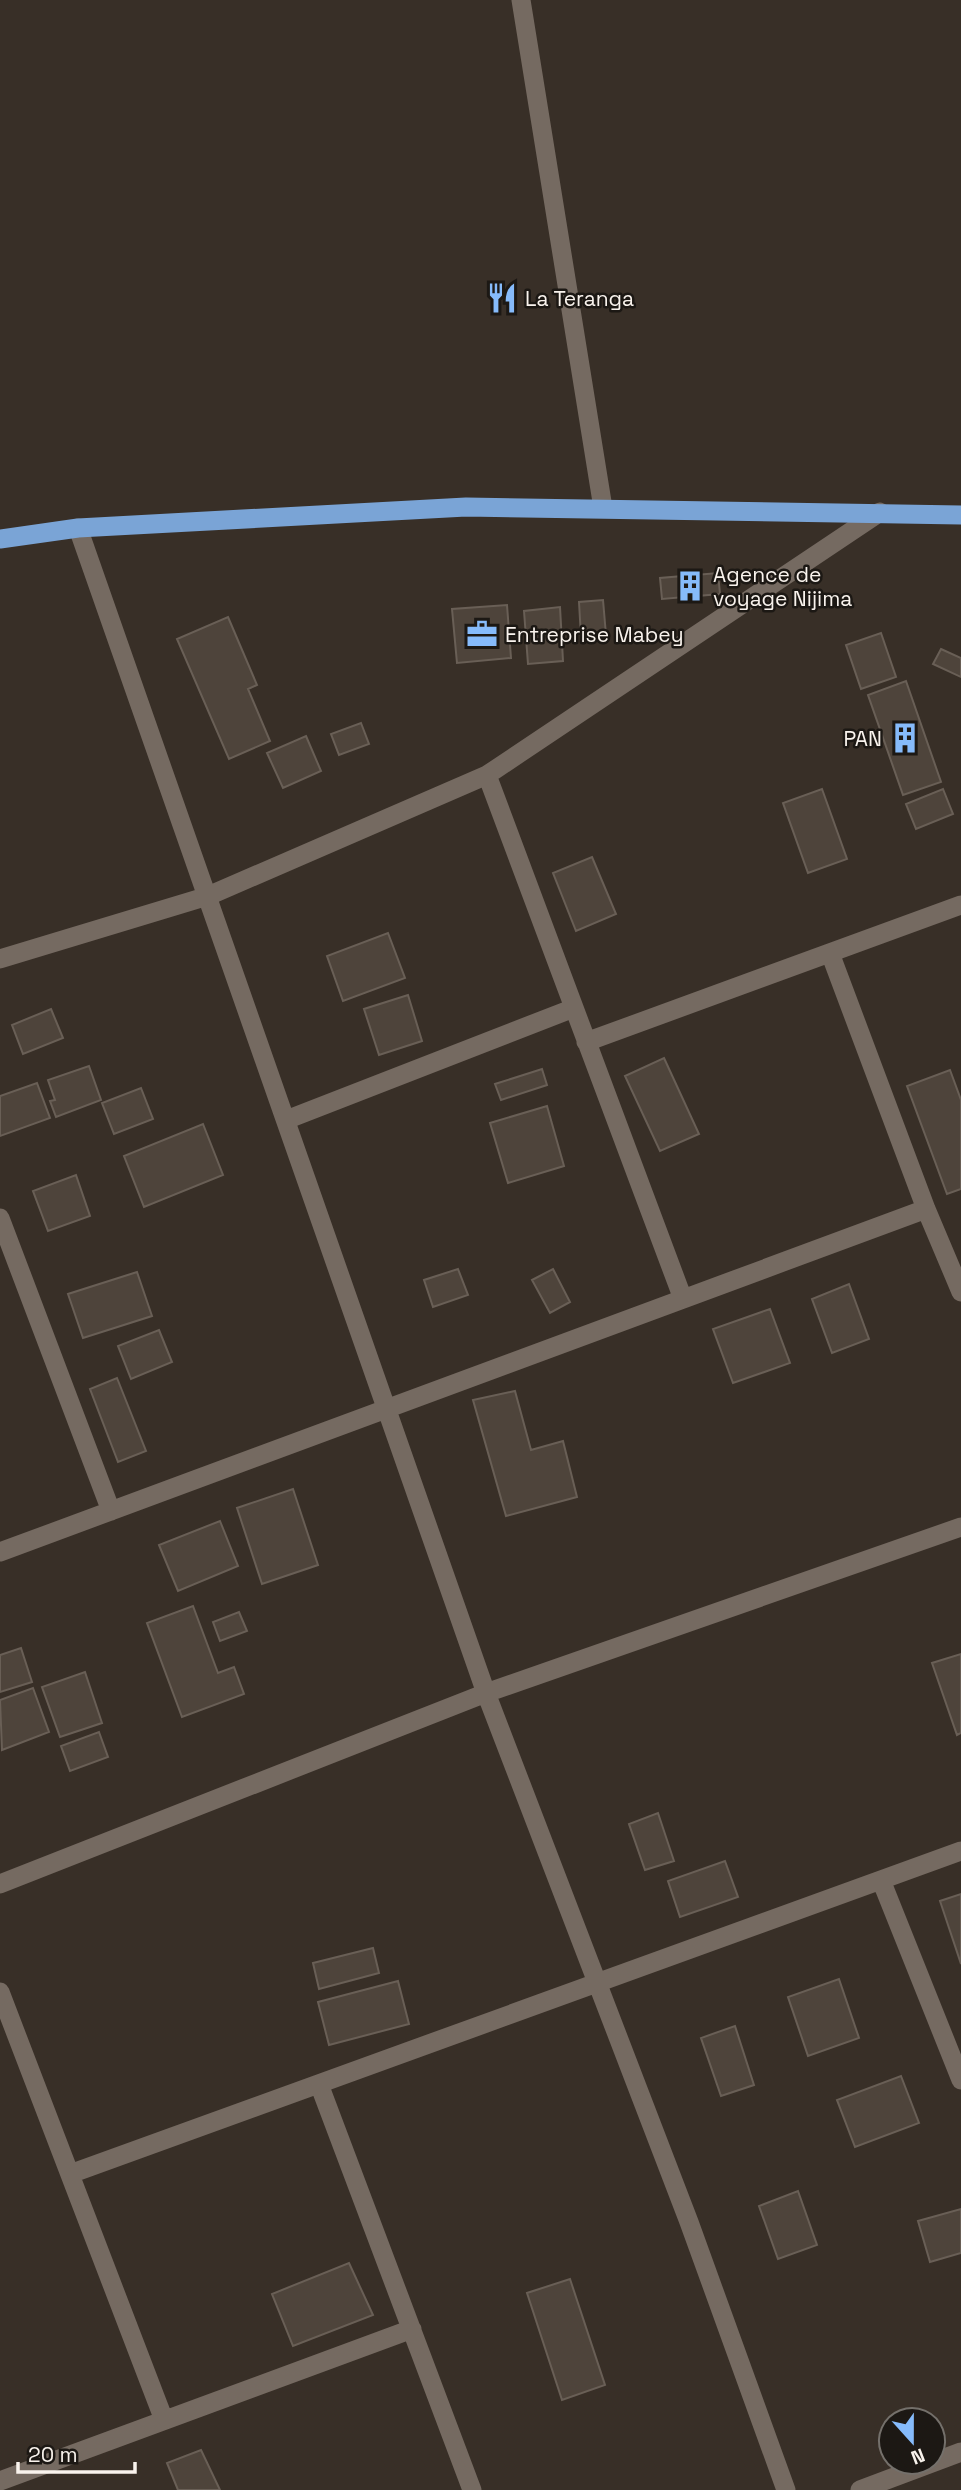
<svg xmlns="http://www.w3.org/2000/svg" width="961" height="2490" font-family="'Space Grotesk',sans-serif">
	<style>
		.building { fill: #4e443b; stroke: #695f56; stroke-width: 2 }
		.lines { fill: none; stroke-linecap: round; stroke-linejoin: round }
		.minor { stroke: #756a61; stroke-width: 19 }
		.trunk { stroke: #7aa4d6; stroke-width: 19 }
		.labels { text-anchor: middle; dominant-baseline: central; stroke-width: 5; stroke-linejoin: round; paint-order: stroke }
		.poi-label { font-size: 21px; fill: #f9f3ed; stroke: #1c1814; text-anchor: start }
	</style>
	<rect width="100%" height="100%" fill="#382f27"/>
	<path class="building" d="M718,573L720,594L662,599L660,578Z
		M603,600L606,635L581,637L579,602Z
		M507,605L511,658L457,663L452,609Z
		M560,607L563,661L528,664L524,611Z
		M228,617L257,685L248,689L270,741L229,759L177,639Z
		M881,633L896,677L861,689L846,645Z
		M941,649L961,658V677L933,664Z
		M906,681L941,782L903,795L868,695Z
		M361,723L369,744L339,755L331,734Z
		M306,736L321,771L283,788L267,753Z
		M822,789L847,859L808,873L783,803Z
		M943,789L953,814L916,829L906,804Z
		M592,857L616,914L576,931L553,873Z
		M388,933L405,978L343,1001L327,956Z
		M408,995L422,1041L379,1055L364,1009Z
		M51,1009L63,1038L23,1054L12,1025Z
		M664,1058L699,1134L660,1151L625,1076Z
		M89,1066L101,1100L56,1117L50,1101L55,1100L48,1080Z
		M542,1069L547,1085L501,1100L495,1084Z
		M950,1070L961,1100V1189L947,1194L907,1086Z
		M37,1083L50,1118L0,1136V1096Z
		M141,1088L153,1119L114,1134L102,1103Z
		M547,1106L564,1166L508,1183L490,1123Z
		M203,1124L223,1175L144,1207L124,1156Z
		M76,1175L90,1216L48,1231L33,1191Z
		M458,1269L468,1295L433,1307L424,1280Z
		M553,1269L570,1302L550,1313L532,1280Z
		M137,1272L152,1316L83,1338L68,1294Z
		M849,1284L869,1339L832,1353L812,1299Z
		M770,1309L790,1363L733,1383L713,1329Z
		M159,1330L172,1362L131,1379L118,1346Z
		M117,1378L146,1451L118,1462L90,1389Z
		M515,1391L531,1450L563,1441L577,1497L506,1516L473,1400Z
		M293,1489L318,1565L262,1584L237,1508Z
		M220,1521L238,1566L178,1591L159,1545Z
		M193,1606L218,1673L234,1667L244,1694L182,1717L147,1623Z
		M239,1612L247,1631L220,1641L213,1622Z
		M21,1648L32,1682L0,1692V1655Z
		M961,1654V1733L957,1735L932,1663Z
		M85,1672L102,1723L60,1737L42,1687Z
		M33,1688L49,1732L2,1750L0,1700Z
		M99,1732L108,1757L70,1771L61,1746Z
		M658,1813L674,1861L645,1870L629,1824Z
		M725,1861L738,1897L680,1917L668,1881Z
		M961,1894V1964L940,1901Z
		M373,1948L379,1973L319,1989L313,1963Z
		M839,1979L859,2038L808,2056L788,1997Z
		M398,1981L409,2024L329,2045L318,2002Z
		M735,2026L754,2085L721,2096L701,2038Z
		M901,2076L919,2123L855,2147L837,2100Z
		M798,2191L817,2245L778,2259L759,2206Z
		M961,2209V2253L930,2262L918,2221Z
		M349,2263L373,2315L293,2346L272,2294Z
		M570,2279L605,2385L562,2400L527,2293Z
		M201,2450L220,2490H178L167,2463Z"/>
	<g class="lines">
		<path class="minor" d="M521,0L603,508
			M78,528L486,1693L689,2222L786,2490
			M487,775L683,1299
			M830,953L926,1209L961,1292
			M0,959L208,896L487,775L880,512
			M586,1042L961,905
			M286,1120L574,1008
			M0,1218L111,1511
			M0,1552L926,1209
			M881,1880L961,2080
			M0,1884L486,1693L961,1527
			M0,1992L164,2420
			M319,2084L472,2490
			M70,2174L961,1851
			M0,2481L412,2329
			M860,2490L961,2452"/>
		<path class="trunk" d="M0,539L78,528L466,507L961,515"/>
	</g>
	<defs>
		<g id="restaurant-bare" transform="scale(2.415)"><path d="M-5-6h1v4h1v-4h1v4h1v-4h1v5L-1.5 .5V6h-2V.5L-5-1ZM5-6V6H3V1.5H1.5Q1.5-4 5-6Z" fill="#86bbfb" stroke="#1c1814" stroke-width="2.5" paint-order="stroke"/></g>
		<g id="building-bare" transform="scale(2.415)"><path d="M-4-6H4V6H1V3H-1V6H-4ZM-2.5-4.3h1.7v1.8h-1.7ZM.8-4.3h1.7v1.8H.8ZM-2.5-1h1.7V.8h-1.7ZM.8-1h1.7V.8H.8Z" fill="#86bbfb" stroke="#1c1814" stroke-width="2.5" paint-order="stroke"/></g>
		<g id="office-bare" transform="scale(2.415)"><path d="M-6-3h4V-5.5h4V-3h4V5H-6ZM-1-4.5V-3h2v-1.5ZM-6 0V1H6V0Z" fill="#86bbfb" stroke="#1c1814" stroke-width="2.5" paint-order="stroke"/></g>
	</defs>
	<g fill-rule="evenodd">
		<use href="#restaurant-bare" x="502" y="298"/>
		<use href="#building-bare" x="690" y="586"/>
		<use href="#office-bare" x="482" y="634"/>
		<use href="#building-bare" x="905" y="738"/>
	</g>
	<g class="labels">
		<g class="poi-label">
			<text x="525" y="298">La Teranga</text>
			<text x="713" y="574">Agence de<tspan x="713" dy="24">voyage Nijima</tspan></text>
			<text x="505" y="634">Entreprise Mabey</text>
			<text x="882" y="738" text-anchor="end">PAN</text>
		</g>
	</g>
	<g transform="translate(912 2441) rotate(159)"><circle r="33" fill="#1c1814" stroke="#74706b" stroke-width="2"/>
	<path d="M0-5L12 26L0 18L-12 26Z" fill="#86bbfb"/>
	<text y="-10" font-size="19" font-weight="bold" text-anchor="middle" fill="#f9f3ed">N</text>
	</g>
	<path d="M18 2462v10h117v-10" fill="none" stroke="#f9f3ed" stroke-width="3.5"/>
	<text x="28" y="2462" font-size="21" fill="#f9f3ed" stroke="#1c1814" stroke-width="5" paint-order="stroke">20 m</text>
</svg>
